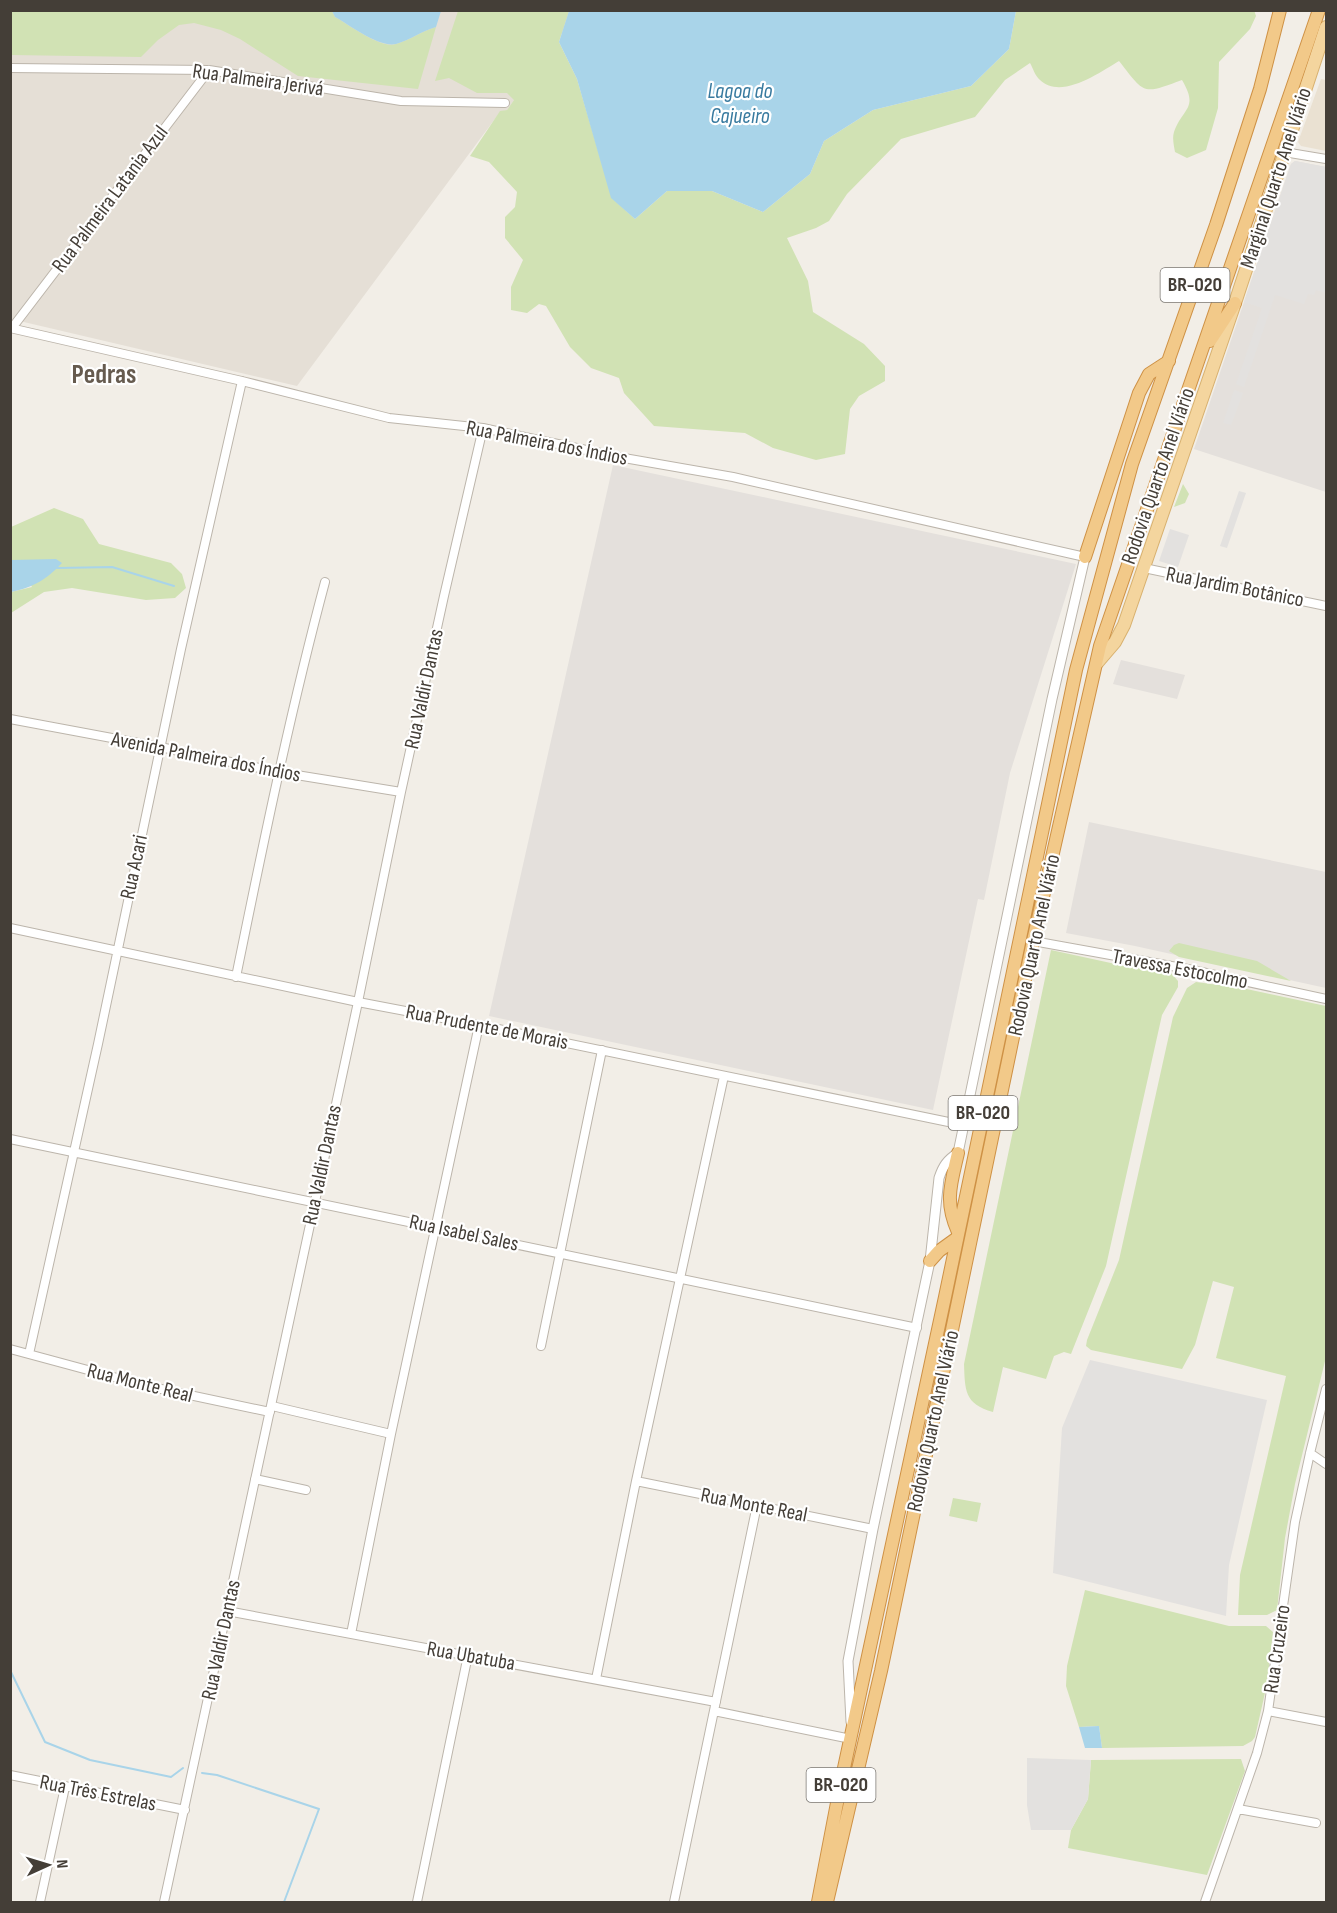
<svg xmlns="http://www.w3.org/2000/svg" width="1337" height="1913" font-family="'Sofia Sans Condensed',sans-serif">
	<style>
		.residential { fill: #e5dfd6 }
		.industrial { fill: #e4e0dc }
		.education { fill: #eae1d2 }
		.green { fill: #d1e2b4 }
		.parking { fill: #e3e1df }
		.water { fill: #a9d4e9 }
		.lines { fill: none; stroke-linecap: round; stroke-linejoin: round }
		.stream { stroke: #a9d4e9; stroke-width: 2 }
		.minor-casing { stroke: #bcb5ab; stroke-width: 10 }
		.tertiary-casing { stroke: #bcb5ab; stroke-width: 11 }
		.primary-casing { stroke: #d8b16f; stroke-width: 14 }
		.trunk-casing { stroke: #ce9145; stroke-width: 14 }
		.minor { stroke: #fff; stroke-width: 8 }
		.tertiary { stroke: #fff; stroke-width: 9 }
		.primary { stroke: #f4d59e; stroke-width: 12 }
		.trunk { stroke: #f2c989; stroke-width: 12 }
		.labels { text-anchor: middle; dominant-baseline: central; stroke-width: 4.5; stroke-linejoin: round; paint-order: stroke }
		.shield { fill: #fff; stroke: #7c7873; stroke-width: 1.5 }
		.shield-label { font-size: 20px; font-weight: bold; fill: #443e37 }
		.street-label { font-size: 21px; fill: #443e37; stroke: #fff }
		.water-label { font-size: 22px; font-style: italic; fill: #387a9f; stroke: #fff }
		.district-label { font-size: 27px; font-weight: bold; fill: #665b4f; stroke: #fff }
	</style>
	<rect width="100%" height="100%" fill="#f2eee7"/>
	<path class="residential" d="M11,11H578L507,110L500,112L297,386L11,319Z"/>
	<path class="industrial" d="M1295,161L1326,167V492L1194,449L1291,164Z
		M613,465L1076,564L1010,773L984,900L978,899L933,1110L489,1016Z
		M1121,660L1185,675L1177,699L1113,684Z
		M1089,822L1326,872V988L1135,946L1066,933Z"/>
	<path class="education" d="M1321,79L1326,80V151L1301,146L1298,142Z"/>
	<path class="green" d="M1254,10L1256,16L1250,29L1219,62L1218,108L1206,150L1187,158L1175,152C1174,146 1172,138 1174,132C1183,107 1199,109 1182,80C1142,95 1145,94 1119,61C1099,73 1061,100 1040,80C1035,76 1033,68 1030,63L1005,80L975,117L901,139L847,194L829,221L816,228L787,238L808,281L813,312L864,344L885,366V381L859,396L850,409L845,454L816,460L773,448L745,433L654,426L624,393L619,378L591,368L570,347L546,306L539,304L527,313L511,310V287L523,260L505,238V217L515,207L517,192L489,162L470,156L500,111L507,110L514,100L507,93H477L449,78L435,81L458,11H569L559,42L577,79L612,198L635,219L667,191H712L763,212L810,174L824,141L873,110L971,86L1009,49L1016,11Z
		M10,11H332L335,17C350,25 380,49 396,44C410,40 422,31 436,27L418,89L298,76L240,39L221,30L194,23L179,25L158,40L141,57L11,55Z
		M1183,484L1189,494L1185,503L1174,507Z
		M54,508L83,519L99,544L171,563L182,574L186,588L175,598L146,600L72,588L44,592L11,613V592L32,587L16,561L11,560V527Z
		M1179,943L1257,961L1291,981L1179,957L1169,951L1174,945Z
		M1051,950L1120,965L1171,973L1178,981V987L1162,1015L1106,1266L1071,1354L1064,1352L1054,1356L1046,1379L1003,1367L993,1412C964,1404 965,1390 964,1364Z
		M1196,982L1242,988L1326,1006V1357L1295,1484L1285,1538L1277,1610L1267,1615H1238L1240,1575L1286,1376L1216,1358L1234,1287L1213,1281L1195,1345L1182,1369L1091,1350L1086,1346L1087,1340L1119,1260L1173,1017L1187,988Z
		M953,1498L981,1503L977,1522L949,1516Z
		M1085,1590L1229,1626H1266L1273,1632L1267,1684L1255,1737L1252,1741L1243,1746L1102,1748L1099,1726L1079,1727L1066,1686L1067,1666Z
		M1241,1759L1245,1771L1207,1875L1068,1848L1071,1830L1088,1799L1091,1760Z"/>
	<path class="parking" d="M1295,161L1326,167V293L1316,290L1314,295L1308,294L1304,304L1275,295L1244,387L1236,384L1262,308L1244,302L1291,164Z
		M1234,390L1243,393L1231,425L1223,423Z
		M1239,491L1246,493L1227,548L1220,546Z
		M1170,529L1189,535L1178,567L1159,561Z
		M1090,1360L1267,1400L1229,1565L1226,1616L1053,1573L1062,1428Z
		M1027,1758L1091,1760L1088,1799L1071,1830H1031L1027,1805Z"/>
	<path class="water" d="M332,11H441L436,27C422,31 410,40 396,44C379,48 350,25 335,17Z
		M569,11V10L1016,11L1009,49L971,86L873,110L824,141L810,174L763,212L712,191H667L635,219L611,198L577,79L559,42Z
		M56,559L62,563C46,580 34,587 11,592V560Z
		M1099,1726L1102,1748H1085L1079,1727Z"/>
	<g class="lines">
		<path class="stream" d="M57,568L112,567L174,586
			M10,1670L45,1742L90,1760L171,1777L183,1768
			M202,1773L217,1775L319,1809L284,1902"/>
		<g class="minor-casing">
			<path id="minor" d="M10,68L209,70L401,101L505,103
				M1284,152L1326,159
				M10,328L242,381L389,418L483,428L624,458L733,477L1085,557
				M12,328L209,70
				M1144,568L1326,606
				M10,719L160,747L278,772L401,792
				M10,928L358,1002L479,1025L963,1125
				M1033,941L1188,969L1326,999
				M236,977C263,844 290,713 325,582
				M10,1139L917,1328
				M541,1346L602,1050
				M10,1349L147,1386L270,1412
				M29,1354L98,1044L181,649L242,381
				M272,1406L391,1434
				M1310,1453L1326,1464
				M255,1479L306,1490
				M636,1481L873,1529
				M227,1611L716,1702
				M351,1634L391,1434L479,1025
				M596,1679L636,1481L724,1076
				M714,1711L851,1739
				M1268,1711L1326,1722
				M10,1775L185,1810
				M1238,1809L1316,1823
				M40,1902L65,1787
				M164,1902L358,1002L401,792L444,596L483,428
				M417,1902L468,1655
				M674,1902L757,1505
				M1205,1902L1257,1753L1268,1711L1295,1522L1310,1453L1326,1389"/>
		</g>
		<g class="tertiary-casing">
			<path id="tertiary" d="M851,1722L848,1661L873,1529L930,1261L939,1178C943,1166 947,1160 958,1153L1052,699L1085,557"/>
		</g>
		<g class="primary-casing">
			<path id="primary" d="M1097,663L1115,642L1124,625L1235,303L1326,27"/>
		</g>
		<g class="trunk-casing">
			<path id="trunk" d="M1210,341L1235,303
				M1085,557L1139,393L1149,374L1169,361
				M958,1232C944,1201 951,1184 958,1153
				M930,1261L939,1251L957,1238
				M818,1902L841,1782L945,1297L1076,670L1132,464L1216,225L1260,89L1280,10
				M827,1902L881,1671L1033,941L1100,646L1319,10"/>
		</g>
		<use href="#minor" class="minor"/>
		<use href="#tertiary" class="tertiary"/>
		<use href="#primary" class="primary"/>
		<use href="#trunk" class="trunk"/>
	</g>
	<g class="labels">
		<g class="shield">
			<rect x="1160.5" y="268" width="69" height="34" rx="4.5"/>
			<rect x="948.5" y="1096" width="69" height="34" rx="4.5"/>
			<rect x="806.5" y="1768" width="69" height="34" rx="4.5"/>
		</g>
		<g class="shield-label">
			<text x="1195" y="285">BR-020</text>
			<text x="983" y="1113">BR-020</text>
			<text x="841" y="1785">BR-020</text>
		</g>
		<g class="street-label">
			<text transform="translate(258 80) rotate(8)">Rua Palmeira Jerivá</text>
			<text transform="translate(1276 178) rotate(-72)">Marginal Quarto Anel Viário</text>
			<text transform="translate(110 199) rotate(-53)">Rua Palmeira Latania Azul</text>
			<text transform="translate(547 443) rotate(11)">Rua Palmeira dos Índios</text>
			<text transform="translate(1158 476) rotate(-71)">Rodovia Quarto Anel Viário</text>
			<text transform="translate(1235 587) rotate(11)">Rua Jardim Botânico</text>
			<text transform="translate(424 689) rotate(-78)">Rua Valdir Dantas</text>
			<text transform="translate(206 757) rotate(11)">Avenida Palmeira dos Índios</text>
			<text transform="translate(134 867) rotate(-78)">Rua Acari</text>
			<text transform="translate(1034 945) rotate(-78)">Rodovia Quarto Anel Viário</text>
			<text transform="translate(1180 969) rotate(11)">Travessa Estocolmo</text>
			<text transform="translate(487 1027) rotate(11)">Rua Prudente de Morais</text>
			<text transform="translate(322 1165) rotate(-78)">Rua Valdir Dantas</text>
			<text transform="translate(464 1233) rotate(12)">Rua Isabel Sales</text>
			<text transform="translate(140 1383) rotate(14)">Rua Monte Real</text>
			<text transform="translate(933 1421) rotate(-78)">Rodovia Quarto Anel Viário</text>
			<text transform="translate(754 1505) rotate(11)">Rua Monte Real</text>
			<text transform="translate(221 1640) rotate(-78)">Rua Valdir Dantas</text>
			<text transform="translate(1277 1649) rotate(-82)">Rua Cruzeiro</text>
			<text transform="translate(471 1656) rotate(10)">Rua Ubatuba</text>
			<text transform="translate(98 1793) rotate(11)">Rua Três Estrelas</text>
		</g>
		<g class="water-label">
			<text x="740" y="91">Lagoa do<tspan x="740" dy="25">Cajueiro</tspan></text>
		</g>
		<g class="district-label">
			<text x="104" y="375">Pedras</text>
		</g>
	</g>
	<rect width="1337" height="1913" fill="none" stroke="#443e37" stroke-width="24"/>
	<g transform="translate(48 1865) rotate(86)" stroke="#ffffff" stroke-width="4.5" paint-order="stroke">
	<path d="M0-4.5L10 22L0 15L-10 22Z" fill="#443e37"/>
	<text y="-9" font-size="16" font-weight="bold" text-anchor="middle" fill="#443e37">N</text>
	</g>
</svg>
